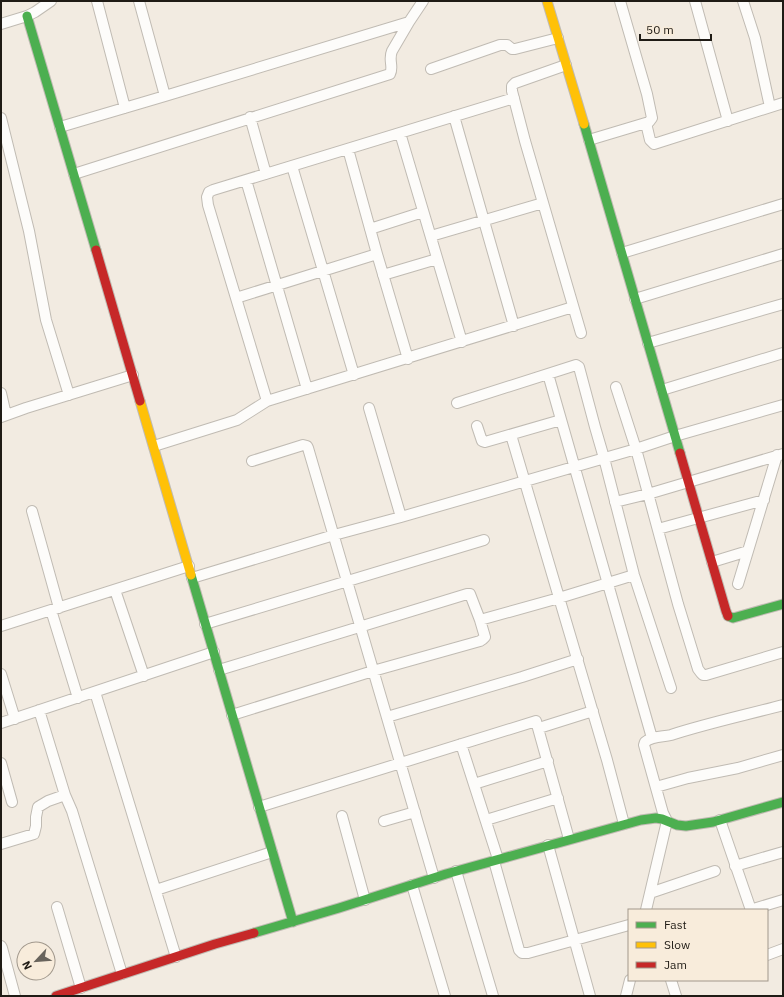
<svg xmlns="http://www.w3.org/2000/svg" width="784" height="997" font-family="'IBM Plex Sans',sans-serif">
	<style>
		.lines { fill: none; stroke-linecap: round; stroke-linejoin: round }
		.street-casing { stroke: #c0bbb3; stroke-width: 12 }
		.fast-casing { stroke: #c0bbb3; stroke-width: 11 }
		.slow-casing { stroke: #c0bbb3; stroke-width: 11 }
		.jam-casing { stroke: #c0bbb3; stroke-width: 11 }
		.street { stroke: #fdfcfa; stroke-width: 10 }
		.fast { stroke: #4caf50; stroke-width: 9 }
		.slow { stroke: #ffc107; stroke-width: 9 }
		.jam { stroke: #c62828; stroke-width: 9 }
	</style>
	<rect width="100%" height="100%" fill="#f2ebe1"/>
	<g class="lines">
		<g class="street-casing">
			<path id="street" d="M97,1L125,108
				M139,1L165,96
				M695,1L728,121
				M743,1L755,38L770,107
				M1,24L27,16L35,12L51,1
				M566,65L515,83L512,86V91L525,141L581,333
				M431,69L500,45H507L512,49H515L558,38
				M454,116L514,326
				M250,117L266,174
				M1,118L29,231L46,320L69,395
				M646,123L650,140L654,144L783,103
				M60,127L165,96L409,22
				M400,133L462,342
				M589,140L649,122L652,118L647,94L620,1
				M348,149L377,254L408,359
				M292,166L354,375
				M74,174L390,74C394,67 388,60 392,51L409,22L423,1
				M246,180L307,389
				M370,229L423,212
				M431,236L543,203
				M622,253L783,204
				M383,275L437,259
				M236,298L377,254
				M635,299L783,254
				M648,343L783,304
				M548,374L652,738
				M616,387L636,449L678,604L698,669L701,673L703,675H706L783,652
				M662,390L783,353
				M1,393L6,415
				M267,401L208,205L207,197L209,192L213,190L514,98
				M457,403L576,365L579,367L595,427L604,458L634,575L671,688
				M369,408L401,517
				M1,417L26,408L133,375
				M477,426L482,441L485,442L561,420
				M511,435L607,760L624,824
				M154,446L237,420L267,401L573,307
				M252,461L303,445L307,446L308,448L434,878
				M615,502L648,494L783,454
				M32,511L59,608
				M658,529L764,500
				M712,562L748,551
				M192,578L334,535L401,517L636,449L675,436L783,405
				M738,584L777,455
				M115,590L144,676
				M51,610L78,698
				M480,620L559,598L634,575
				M205,624L484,540
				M1,626L189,566
				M219,670L467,594H470L480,620L485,637L483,639L480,641L373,671L232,715
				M1,674L15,719
				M95,692L176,957
				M39,710L65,795L72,811L122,974
				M387,717L522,677L578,659
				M1,723L214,652
				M539,728L593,711
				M461,744L498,859
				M1,763L12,802
				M474,784L548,761
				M656,787L688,778L738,768L783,755
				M259,807L536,721L569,839
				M342,816L365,900
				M486,820L558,798
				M720,820L751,910
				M384,821L415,812
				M1,844L34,834L36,826V817L38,807L48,801L65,795
				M548,845L590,996
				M494,861L519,950L522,953H528L629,925
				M735,866L783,852
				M456,871L493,996
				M412,885L445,996
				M156,890L272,852
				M650,893L715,871
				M57,907L81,988
				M646,910L667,821L663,813L644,745L645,742C652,736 663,737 671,735C708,723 746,715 783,705
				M750,910L783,900
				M1,946L2,948L15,996
				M767,955L783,949
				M671,980L676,996
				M626,996L630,980"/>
		</g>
		<g class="fast-casing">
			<path id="fast" d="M27,16L96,250
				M584,124L680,453
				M191,575L293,922
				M728,616L733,618L783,604
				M254,933L339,908L446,874L641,820L656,818L662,819L677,825L686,826L713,822L783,802"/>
		</g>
		<g class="slow-casing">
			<path id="slow" d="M547,1L584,124
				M140,401L191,575"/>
		</g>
		<g class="jam-casing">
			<path id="jam" d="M96,250L140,401
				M680,453L726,611L728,616
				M56,996L215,944L254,933"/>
		</g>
		<use href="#street" class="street"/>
		<use href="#fast" class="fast"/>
		<use href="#slow" class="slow"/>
		<use href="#jam" class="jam"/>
	</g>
	<rect width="784" height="997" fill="none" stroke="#1f1b15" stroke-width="4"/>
	<rect x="628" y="909" width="140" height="72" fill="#f8ecdb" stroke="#a1988c"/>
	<rect x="636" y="922" width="20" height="6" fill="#4caf50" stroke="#a1988c"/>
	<text x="664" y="929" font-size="12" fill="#1f1b15">Fast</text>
	<rect x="636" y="942" width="20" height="6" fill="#ffc107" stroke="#a1988c"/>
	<text x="664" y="949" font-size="12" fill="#1f1b15">Slow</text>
	<rect x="636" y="962" width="20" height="6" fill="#c62828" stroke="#a1988c"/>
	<text x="664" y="969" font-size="12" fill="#1f1b15">Jam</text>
	<g transform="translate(36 961) rotate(244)"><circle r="19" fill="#f8ecdb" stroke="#a1988c"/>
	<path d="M0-3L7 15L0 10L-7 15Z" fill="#69645c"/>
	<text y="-6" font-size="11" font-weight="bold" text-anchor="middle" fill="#1f1b15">N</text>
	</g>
	<path d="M640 34v6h71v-6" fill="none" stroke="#1f1b15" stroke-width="2"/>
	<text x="646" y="34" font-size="12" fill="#1f1b15" stroke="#f8ecdb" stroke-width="3" paint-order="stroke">50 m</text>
</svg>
